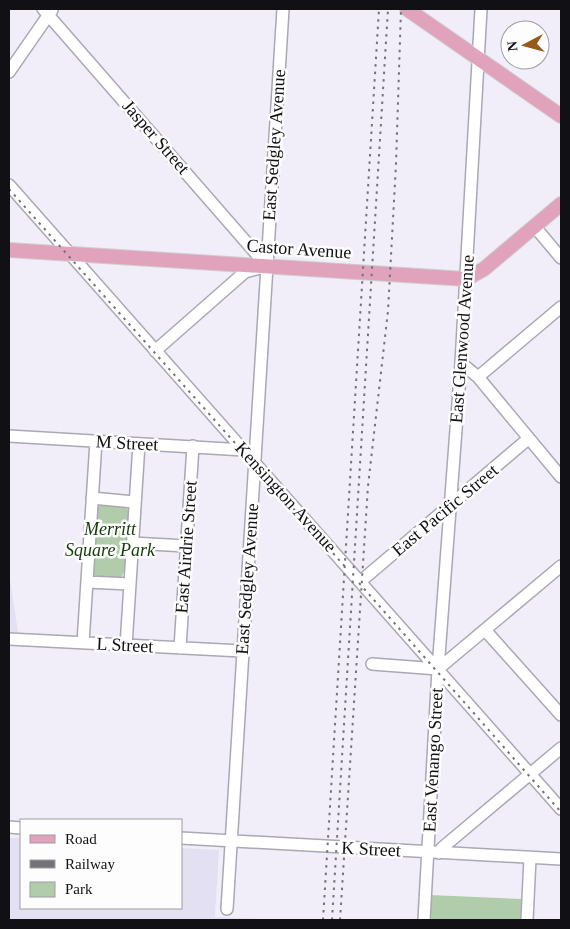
<svg xmlns="http://www.w3.org/2000/svg" width="570" height="929" font-family="'Times New Roman',serif">
	<style>
		.built { fill: #e4e0f3 }
		.green { fill: #b0ccaa }
		.lines { fill: none; stroke-linecap: round; stroke-linejoin: round }
		.minor-casing { stroke: #aaa8b3; stroke-width: 14 }
		.major-casing { stroke: #cfcfd0; stroke-width: 16 }
		.minor { stroke: #fff; stroke-width: 11 }
		.major { stroke: #e1a2bc; stroke-width: 14 }
		.rail { stroke: #747279; stroke-width: 2; stroke-dasharray: 2.5 5; stroke-linecap: butt }
		.labels { text-anchor: middle; dominant-baseline: central; stroke-width: 5; stroke-linejoin: round; paint-order: stroke }
		.street-label { font-size: 18px; fill: #111014; stroke: #fdfdfd }
		.park-label { font-size: 18px; font-style: italic; fill: #143b08; stroke: #fdfdfd }
	</style>
	<rect width="100%" height="100%" fill="#f1eefa"/>
	<path class="built" d="M9,572L18,632H9Z
		M9,838H21V908H181V848L219,850L215,917L285,920H9Z"/>
	<path class="green" d="M101,504L126,506C133,515 129,572 120,579L99,578L93,574L95,509Z
		M430,895L522,899L521,920H429Z"/>
	<g class="lines">
		<g class="minor-casing">
			<path id="minor" d="M43,9L267,266
				M9,72L52,10
				M9,185L561,809
				M535,227L561,258
				M155,351L245,272L260,268
				M461,363L478,377L561,477
				M478,377L561,307
				M9,436L244,450
				M92,498L134,502
				M132,543L186,546
				M361,581L528,439
				M87,582L130,584
				M485,630L561,715
				M9,639L242,651
				M83,643L96,441
				M126,646L139,444
				M180,648L193,446
				M372,664L438,669
				M438,669L561,566
				M9,827L21,828
				M181,838L561,859
				M439,853L442,848L561,748
				M227,909L283,9
				M424,920L438,669L461,363L481,9
				M527,920L530,858"/>
		</g>
		<g class="major-casing">
			<path id="major" d="M407,9L561,116
				M9,250L466,279L484,269L561,204"/>
		</g>
		<use href="#minor" class="minor"/>
		<use href="#major" class="major"/>
		<path class="rail" d="M9,189L348,570
			M359,583L561,812
			M323,920L379,9
			M332,920L388,9
			M340,920L368,486L388,311L396,164L401,9"/>
	</g>
	<g class="labels">
		<g class="street-label">
			<text transform="translate(156 137) rotate(49)">Jasper Street</text>
			<text transform="translate(274 145) rotate(-86)">East Sedgley Avenue</text>
			<text transform="translate(299 249) rotate(4)">Castor Avenue</text>
			<text transform="translate(462 339) rotate(-86)">East Glenwood Avenue</text>
			<text transform="translate(127 443) rotate(3)">M Street</text>
			<text transform="translate(286 497) rotate(48)">Kensington Avenue</text>
			<text transform="translate(445 510) rotate(-40)">East Pacific Street</text>
			<text transform="translate(186 547) rotate(-86)">East Airdrie Street</text>
			<text transform="translate(247 579) rotate(-86)">East Sedgley Avenue</text>
			<text transform="translate(125 645) rotate(3)">L Street</text>
			<text transform="translate(433 760) rotate(-87)">East Venango Street</text>
			<text transform="translate(371 849) rotate(3)">K Street</text>
		</g>
		<g class="park-label">
			<text x="110" y="529">Merritt<tspan x="110" dy="21">Square Park</tspan></text>
		</g>
	</g>
	<rect width="570" height="929" fill="none" stroke="#111014" stroke-width="20"/>
	<rect x="20" y="819" width="162" height="90" fill="#fdfdfd" stroke="#9f9ea0"/>
	<rect x="30" y="835" width="25" height="8" fill="#e1a2bc" stroke="#9f9ea0"/>
	<text x="65" y="844" font-size="15" fill="#111014">Road</text>
	<rect x="30" y="860" width="25" height="8" fill="#747279" stroke="#9f9ea0"/>
	<text x="65" y="869" font-size="15" fill="#111014">Railway</text>
	<rect x="30" y="882" width="25" height="15" fill="#b0ccaa" stroke="#9f9ea0"/>
	<text x="65" y="894" font-size="15" fill="#111014">Park</text>
	<g transform="translate(525 45) rotate(264)"><circle r="24" fill="#fdfdfd" stroke="#9f9ea0"/>
	<path d="M0-4L9 19L0 12L-9 19Z" fill="#965b1a"/>
	<text y="-8" font-size="14" font-weight="bold" text-anchor="middle" fill="#111014">N</text>
	</g>
</svg>
